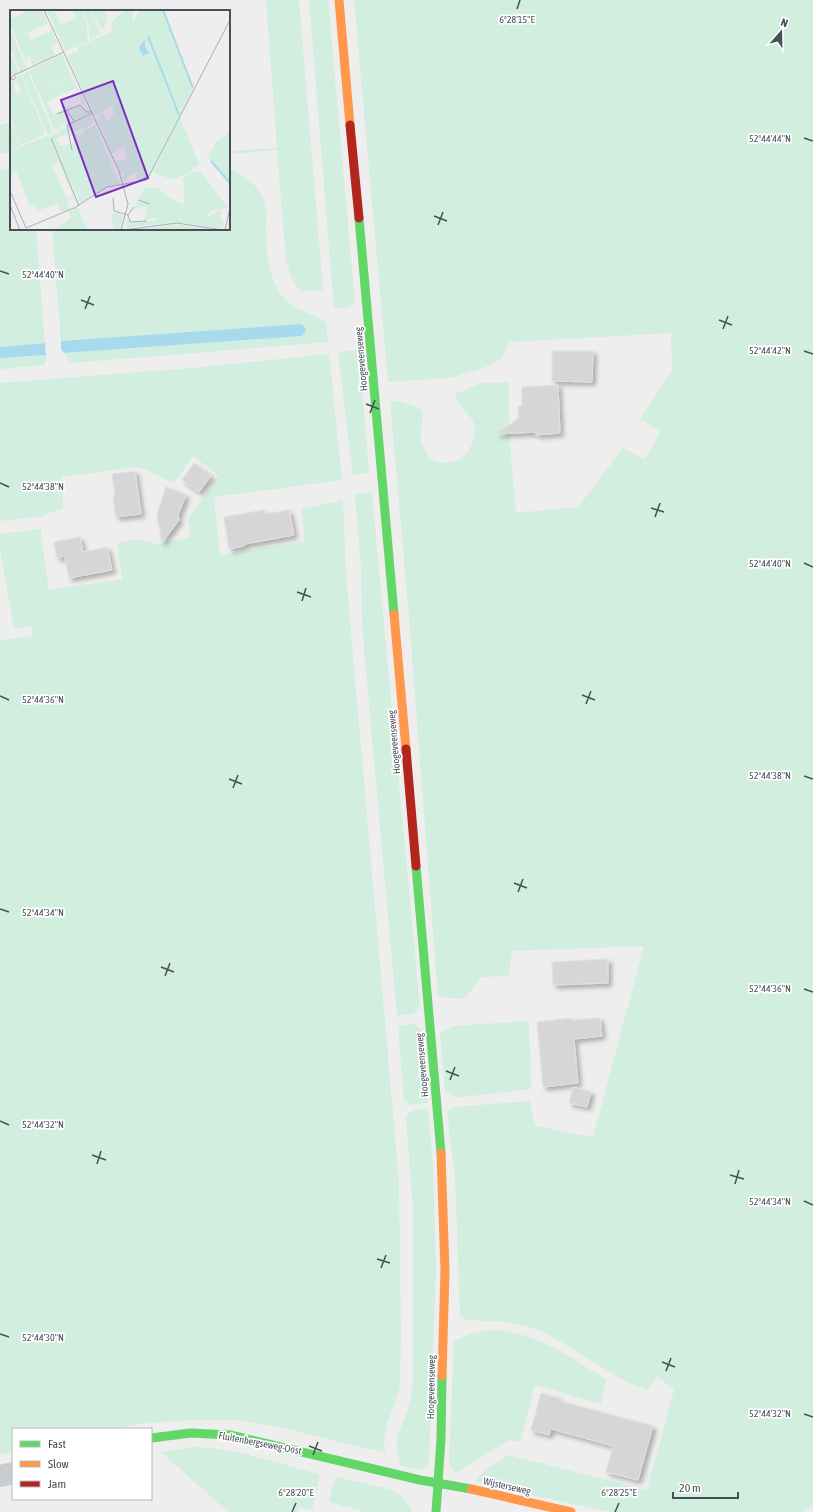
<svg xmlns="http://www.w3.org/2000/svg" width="813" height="1512" font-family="'Asap Condensed',sans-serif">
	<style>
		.green { fill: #d2eedf }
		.water { fill: #a7daec }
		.building { fill: #d6d6d8; stroke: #e0e0e1; filter: url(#shadow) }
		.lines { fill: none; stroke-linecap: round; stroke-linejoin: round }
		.street { stroke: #cacdcf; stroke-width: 22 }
		.fast { stroke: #63d668; stroke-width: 9 }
		.slow { stroke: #ff974d; stroke-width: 9 }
		.jam { stroke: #b3261e; stroke-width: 9 }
		.ticks { fill: none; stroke: #464f5a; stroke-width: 1.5 }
		.labels { text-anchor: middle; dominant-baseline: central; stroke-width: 3.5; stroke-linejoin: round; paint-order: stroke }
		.street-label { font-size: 10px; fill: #464f5a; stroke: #fff }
		.inset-river { fill: none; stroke: #a7daec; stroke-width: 2 }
		.inset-road { fill: none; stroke: #abaeb3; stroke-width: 1 }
		.view { fill: #7b2cbf; fill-opacity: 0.15; stroke: #7b2cbf; stroke-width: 2 }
		.inset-edge { fill: none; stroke: #464f5a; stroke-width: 2 }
		.ticks-label { font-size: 10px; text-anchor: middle; fill: #464f5a; stroke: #fff; stroke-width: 3.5; stroke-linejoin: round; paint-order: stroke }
	</style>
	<defs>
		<filter id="shadow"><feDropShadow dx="3.5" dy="3.5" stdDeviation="2" flood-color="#0004"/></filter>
	</defs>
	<rect width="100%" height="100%" fill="#efeeee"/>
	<path class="green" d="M266,0H299L323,290L301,292L292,279L286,261L277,150L229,154V151L277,148Z
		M309,0H328L355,302C349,310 343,308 334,308Z
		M354,0H813V1505L803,1512H609L475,1482L484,1471L509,1455L647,1490L674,1390L657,1376L648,1390L628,1383L546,1333C530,1327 514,1323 497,1321C485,1320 473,1322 460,1318L455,1177L447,1112L454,1107L530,1101L535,1126L593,1137L644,946L512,951L509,976L481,977L466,997L457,999L438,996L408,605L390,402L399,401L421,409C427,423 414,432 425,449C426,452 429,457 432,459C434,461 438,461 440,462C459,467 473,450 475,433C477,415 457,409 455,394L482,383L509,382V433L516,513L578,507L623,448L644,459L661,432L640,419L672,370L671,333L510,342L501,359L491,365L480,369L450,378L388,382Z
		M11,122V153H0V125Z
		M11,168V229H36L45,343L0,347V169Z
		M229,169C248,176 263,189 266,210C267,219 265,228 266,237C267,257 270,280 282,296C293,310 311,312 326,322L328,342L71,363L64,353L302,336L304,334L303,325L300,324L61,341L52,229H229Z
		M359,350L369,473L353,475L338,352Z
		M329,354L342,480L214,497L220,555L305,541L301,509L343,500L346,575L399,1182L401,1334L400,1387L385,1430L384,1444L386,1453L287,1429L238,1420H188L140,1424L117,1429H13V1452L0,1455V640L33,636L32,626L14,629L0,548V534L41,529V535L49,590L122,579L117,544L136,539L157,544L190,537L188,520L218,475L193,456L174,483L139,467L62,477L63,509L50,512L44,516L0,521V383L202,367Z
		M46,355V361L44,365L0,369V358Z
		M372,492C387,663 404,834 420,1006L414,1014L397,1016L362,626L361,567L355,499V494Z
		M529,1021L531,1089L462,1097L453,1096L445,1091L440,1033L454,1026Z
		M414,1024L422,1031L428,1103L410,1105L404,1101L398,1026Z
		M428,1109L433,1165L436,1271L429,1461L427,1465L420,1470L400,1465L397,1453V1437L410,1403L413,1384V1211L406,1119C409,1108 419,1109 428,1109Z
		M498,1330C539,1334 572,1358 606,1379L601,1404L535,1385L520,1442L509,1440L456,1473L451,1467L449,1461L454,1342C470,1332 479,1331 498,1330Z
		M199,1447C240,1450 280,1464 320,1474L312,1510L299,1507L298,1512H228L161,1452L185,1448Z
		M337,1477L393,1490L403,1498L413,1512H365L329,1502L333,1484Z"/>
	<path class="water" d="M300,324L303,325L306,330L302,336L64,353L61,350V341Z
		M45,343L46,355L0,358V347Z"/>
	<path class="building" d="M552,351H593L592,382L552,381Z
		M558,385L560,433L536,435V432L496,434L519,418L518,406H522V387Z
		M194,463L211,476L199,492L182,480Z
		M135,471L141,514L116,517L113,496H115L112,474Z
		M166,487L186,495L178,515L179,520L162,543L157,514Z
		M264,510L265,514L289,510L294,535L245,544L244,546L229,549L224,517Z
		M80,537L83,552L107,547L112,570L69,578L65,556L57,558L54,542Z
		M608,959V983L553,985L552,962Z
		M572,1018V1020L600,1018L602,1036L574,1039L578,1083L543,1087L537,1022Z
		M573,1087L591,1092L587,1107L569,1103Z
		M541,1393L559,1398V1401L653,1426L638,1480L606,1472L613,1446L551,1429L549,1435L531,1430Z"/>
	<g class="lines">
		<path class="street" d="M0,1476L13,1473"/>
		<path class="fast" d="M359,218L394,614
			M416,866L441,1153
			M151,1438L191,1433L230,1435L420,1480L471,1489
			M436,1512L441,1439L442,1376"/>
		<path class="slow" d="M339,0L350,125
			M394,614L406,749
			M441,1153L445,1271L442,1376
			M471,1489L571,1512"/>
		<path class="jam" d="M350,125L359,218
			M406,749L416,866"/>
	</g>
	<path class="ticks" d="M517,9L520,0M804,138L813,141M434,216L447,221M438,225L443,212M0,271L9,274M81,300L94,305M85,309L90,296M719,320L732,325M723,329L728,316M804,351L813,354M366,404L379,409M370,413L375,400M0,483L9,487M651,508L664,512M655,517L660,503M804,563L813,567M297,592L311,597M302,601L306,588M582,695L595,700M0,696L9,700M586,704L591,691M804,776L813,779M229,779L242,784M233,788L238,775M514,883L527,888M518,892L523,879M0,909L9,912M161,967L174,972M165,976L170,963M804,989L813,992M446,1071L459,1076M450,1080L455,1067M0,1121L9,1125M92,1155L106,1160M97,1164L101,1151M730,1175L744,1179M735,1184L739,1170M804,1201L813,1205M377,1259L390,1263M381,1268L386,1255M0,1334L9,1337M662,1362L675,1367M666,1371L671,1358M804,1414L813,1417M309,1446L322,1451M313,1455L318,1442M292,1512L296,1503M615,1512L619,1503"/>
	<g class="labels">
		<g class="street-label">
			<text transform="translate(361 359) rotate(-95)">Hoogeveenseweg</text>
			<text transform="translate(394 742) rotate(-95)">Hoogeveenseweg</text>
			<text transform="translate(422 1065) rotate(-95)">Hoogeveenseweg</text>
			<text transform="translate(431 1387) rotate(-89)">Hoogeveenseweg</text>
			<text transform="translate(260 1443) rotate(11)">Fluitenbergseweg-Oost</text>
			<text transform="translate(507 1486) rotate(13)">Wijsterseweg</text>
		</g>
	</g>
	<g transform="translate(10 10)">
		<rect width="220" height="220" fill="#efeeee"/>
		<path d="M19,0H32L38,13L18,23L21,30L42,21L47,33L41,36L45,45L23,55L19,47L16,48L19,59L0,14L1,9ZM37,0L46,3L51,15L66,7L63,0H71L76,12L78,31L55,41ZM72,0H79L91,24L80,29L78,12ZM80,0H96L98,11L92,20ZM115,0H123L122,13L130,0H153L184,77L138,168L116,173L127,170L126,163L118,166L115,174L112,165L115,163L111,164L106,151L116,149L115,136L102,144L86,107L91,109L90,105L93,103L96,111L100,109L104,103L102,96L85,106L57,46L69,41L67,37L103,21L101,13ZM0,19L17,60L11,63L0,36ZM52,44L61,65L28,82L19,61ZM0,45L10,64L7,65L0,64ZM18,62L43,123L38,125L12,65ZM11,64L35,124L11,135L0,106V74L6,70L3,75L6,83L12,82L6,69ZM61,66L79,101L72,93L65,96L72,93L66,78L37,92L43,105L56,97L63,96L46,104L56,101L62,111L45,120L63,112L44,120L29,82ZM70,96L80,103L63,111L59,100ZM81,105L84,113L77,117L78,120L85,114L110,174L100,175L70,193L40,126L56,117L59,123L46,129L52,136L59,134L63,140L61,134L68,130L64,124L66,123L68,127L72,124L76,116L61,124L57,116ZM170,108L188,152L192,151L179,163L163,170L143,162ZM0,109L10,135L0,141ZM220,121V172L198,147L206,132ZM36,126L40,128L68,195L64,188L57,192L60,199L51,202L47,194L27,201L25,195L20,197L6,161L0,164V142ZM49,152L63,186L57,189L42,155ZM185,161L190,162L200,174L218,198L202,200L193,209L211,200L210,208L213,211V218L165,212L117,218V206L119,213L146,210L145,207L134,211L137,196L123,199L135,178H148L158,187L175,195L173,168ZM68,197L77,220H44L61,208L59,202ZM108,203L113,206L110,219L103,220L102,204ZM165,214L205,220H129Z" fill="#d2eedf" fill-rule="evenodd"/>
		<path d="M135,29V37L139,43L133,46L129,38Z" fill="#a7daec"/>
		<path class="inset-river" d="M153,0L183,78M138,26L169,105M201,151L220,173M140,220H180"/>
		<path class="inset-road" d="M34,0L109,161L118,194L111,220M6,66L4,70L1,69L2,66L54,42M57,100L64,112M47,104L70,95L77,102H82M41,128L69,196M62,140L57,115L83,103M1,183L16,218L64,198L97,177L137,170L220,10M103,188L104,201L118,205L124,197M128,190L140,194M0,195L10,220M118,205L120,212L136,211M114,220L167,213L213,220M215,220L220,198"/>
		<path class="view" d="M103,71L138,168L86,187L51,90Z"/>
		<rect width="220" height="220" class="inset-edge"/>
	</g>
	<g class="ticks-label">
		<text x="517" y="23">6°28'15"E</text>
		<text x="770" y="142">52°44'44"N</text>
		<text x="43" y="278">52°44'40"N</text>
		<text x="770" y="354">52°44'42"N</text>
		<text x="43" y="490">52°44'38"N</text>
		<text x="770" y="567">52°44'40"N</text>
		<text x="43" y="703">52°44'36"N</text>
		<text x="770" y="779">52°44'38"N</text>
		<text x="43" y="916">52°44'34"N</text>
		<text x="770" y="992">52°44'36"N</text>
		<text x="43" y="1128">52°44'32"N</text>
		<text x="770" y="1205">52°44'34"N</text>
		<text x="43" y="1341">52°44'30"N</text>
		<text x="770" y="1417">52°44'32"N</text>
		<text x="296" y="1496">6°28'20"E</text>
		<text x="619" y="1496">6°28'25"E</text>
	</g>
	<rect x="12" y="1428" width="140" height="72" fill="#ffffff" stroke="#b5b9bd"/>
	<rect x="20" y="1441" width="20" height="6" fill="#63d668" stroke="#b5b9bd"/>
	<text x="48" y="1448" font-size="12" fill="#464f5a">Fast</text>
	<rect x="20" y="1461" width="20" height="6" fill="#ff974d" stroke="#b5b9bd"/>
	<text x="48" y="1468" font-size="12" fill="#464f5a">Slow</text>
	<rect x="20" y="1481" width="20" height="6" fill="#b3261e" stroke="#b5b9bd"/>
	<text x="48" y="1488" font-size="12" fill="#464f5a">Jam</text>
	<g transform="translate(781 32) rotate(20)" stroke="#ffffff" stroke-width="3" paint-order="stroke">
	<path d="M0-3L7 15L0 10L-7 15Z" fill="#464f5a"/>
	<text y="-6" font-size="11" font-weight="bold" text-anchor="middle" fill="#464f5a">N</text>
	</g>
	<path d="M673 1492v6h65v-6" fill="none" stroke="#464f5a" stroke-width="2"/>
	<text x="679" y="1492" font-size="12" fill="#464f5a" stroke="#ffffff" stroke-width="3" paint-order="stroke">20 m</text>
</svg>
